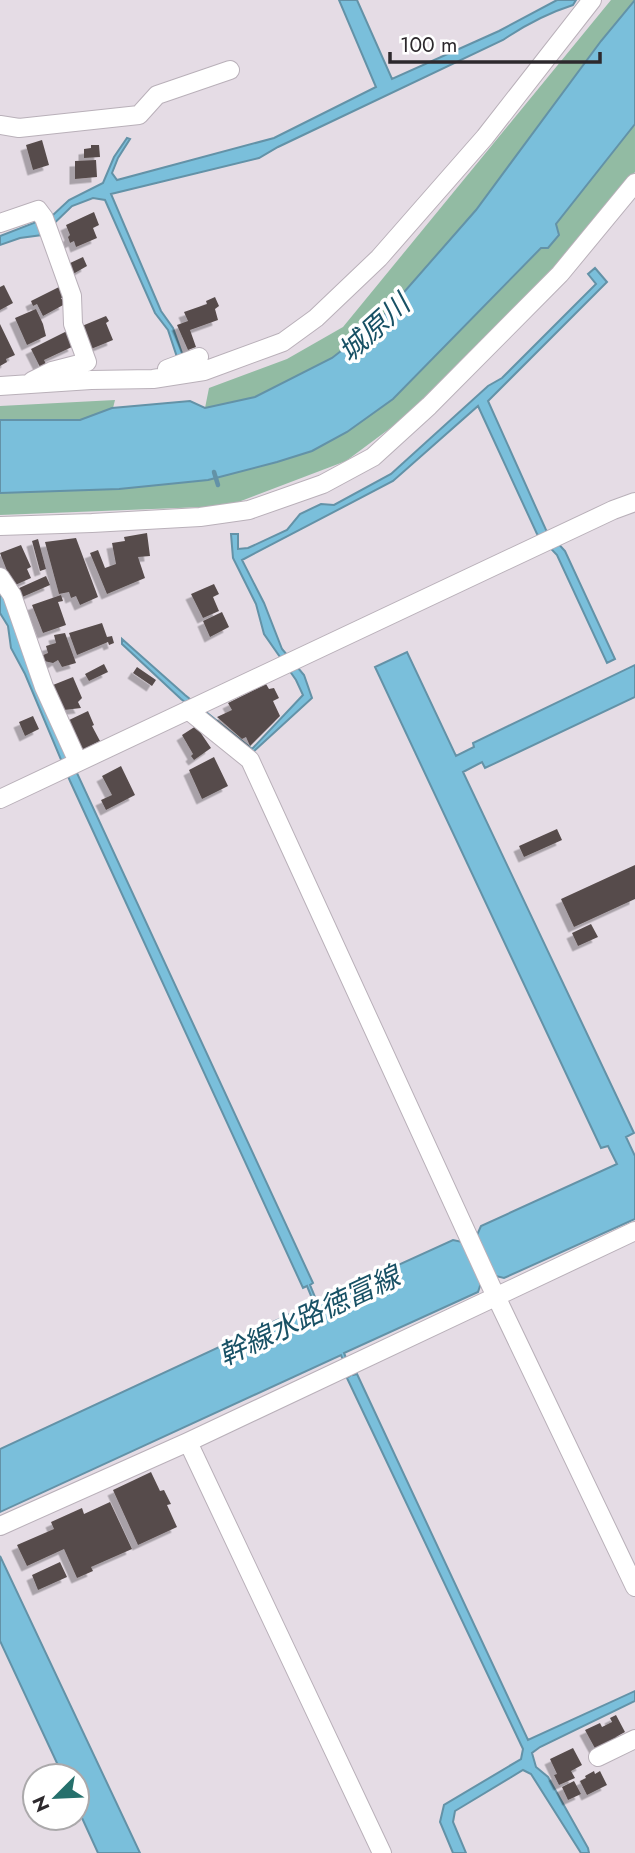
<svg xmlns="http://www.w3.org/2000/svg" width="635" height="1853" font-family="Jost,'Noto Sans JP',sans-serif">
	<style>
		.green { fill: #92bba3 }
		.water { fill: #7abfdb; stroke: #6392a7; stroke-width: 2 }
		.lines { fill: none; stroke-linecap: round; stroke-linejoin: round }
		.stream { stroke: #6392a7; stroke-width: 4.5 }
		.building { fill: #574c4b; filter: url(#shadow) }
		.minor-casing { stroke: #b9b0b9; stroke-width: 20 }
		.minor { stroke: #fff; stroke-width: 18 }
		.labels { text-anchor: middle; dominant-baseline: central; stroke-width: 7; stroke-linejoin: round; paint-order: stroke }
		.water-label { font-size: 28px; font-style: italic; fill: #185165; stroke: #fff }
	</style>
	<defs>
		<filter id="shadow"><feDropShadow dx="-5.5" dy="5.5" stdDeviation="0" flood-color="#0004"/></filter>
	</defs>
	<rect width="100%" height="100%" fill="#e5dce5"/>
	<path class="green" d="M611,0H635L601,41L476,210L379,329L250,415L0,431V406L115,400L113,408L190,401L205,408L209,388L287,359L343,327Z
		M635,95V172L552,272L412,412L346,461L228,506L0,515V493L119,489L208,480L312,451L347,432L393,399L542,248Z"/>
	<path class="water" d="M339,0H357L392,79L499,31L557,0H576L573,5C548,13 525,25 503,40L278,147L259,158L111,194L161,311L173,328L183,356L177,357L168,330L155,313L105,200L93,198L72,206L42,235L20,238L0,245V236L52,216L69,200L103,183L114,157L127,138L130,139L118,158L112,173L117,180L274,138L376,87Z
		M635,0V124L556,224L559,235L548,248H541L393,399L347,432L312,451L277,462L208,480L119,489L0,493V420H80L112,408L190,401L205,408L255,397L332,358L377,323L476,210L601,41Z
		M595,268L607,282L488,401L546,530L565,551L615,659L607,663L557,555L537,534L478,406L393,481L242,560L264,603L282,649L304,675L312,698L252,753L181,699L122,644V639L185,695L252,749L303,695L296,680L264,634L256,604L233,558L231,534H238V549L248,548L287,530L300,514L321,504L334,505L391,474L488,386L502,378L596,284L588,274Z
		M0,584L33,678L313,1283L310,1285L317,1302L453,1240L462,1242L477,1235L481,1226L617,1164L608,1146L601,1148L375,667L407,652L456,756L474,747L473,743L635,665V697L485,768L482,762L463,772L634,1133L626,1137L635,1156V1219L504,1278L496,1276L481,1283L478,1292L344,1353L353,1375L357,1374L528,1740L635,1691V1701L540,1747L532,1753L536,1767L548,1777L588,1848L589,1853H581L531,1774L523,1770L455,1811L453,1822L466,1853H453L440,1822L444,1805L521,1759L523,1749L347,1378L350,1376L341,1355L0,1512V1449L314,1303L307,1286L303,1288L70,781L25,674L11,648L8,626L0,613Z
		M0,1556L140,1853H98L77,1807V1776H63L0,1641Z"/>
	<g class="lines">
		<path class="stream" d="M214,472L218,485"/>
	</g>
	<path class="building" d="M42,140L49,165L33,170L26,145Z
		M91,145H99L100,157L84,158V149L91,148Z
		M96,160L97,177L75,179V161Z
		M94,212L99,225L93,228L97,238L76,247L74,241L70,243L68,237L70,235L66,225Z
		M83,257L87,266L73,274L68,264Z
		M4,285L13,303L0,310V287Z
		M59,287L65,297L61,298L65,304L43,316L37,304L33,306L31,301Z
		M215,297L219,306L215,309L218,320L190,330L196,347L188,350L177,325L188,321L184,312L207,304L206,301Z
		M36,309L43,324L46,336L27,345L15,318Z
		M106,316L109,321L106,323L113,340L91,349L82,326Z
		M0,324L15,355L6,359L7,362L0,366Z
		M67,331L74,346L44,360L46,364L40,367L31,349Z
		M147,533L150,556L138,557L145,578L107,594L90,553L98,550L105,568L116,564L112,543L125,541L124,537Z
		M76,538L98,597L80,605L76,596L71,598L69,592L59,594L45,542Z
		M38,539L46,569L40,571L32,541Z
		M21,545L31,567L27,569L31,578L13,586L0,553Z
		M46,576L50,585L20,598L17,589Z
		M214,584L219,594L213,597L219,611L203,618L191,594Z
		M61,595L63,601L58,602L66,625L43,633L32,605Z
		M222,612L229,627L210,637L203,621Z
		M102,623L107,637L112,636L114,643L109,645L108,642L77,655L69,633Z
		M65,633L76,663L62,667L58,660L53,663L44,661L41,656L48,653L46,646L56,643L54,635Z
		M104,664L108,672L89,681L85,674Z
		M137,667L156,680L152,686L133,673Z
		M73,677L82,698L78,702L81,708L64,710L53,685Z
		M266,684L269,689L274,688L279,698L273,701L280,716L250,746L246,737L242,739L217,717L232,710L228,703Z
		M88,711L94,725L92,726L100,741L82,750L67,721Z
		M33,716L39,729L25,736L19,722Z
		M196,726L211,748L194,760L191,756L193,754L182,735Z
		M214,757L228,786L202,799L189,770Z
		M121,766L135,795L106,810L101,800L112,795L102,776Z
		M557,829L562,840L524,857L519,846Z
		M635,865V899L574,927L561,899Z
		M591,924L598,937L578,946L572,933Z
		M151,1472L160,1491L164,1490L171,1504L167,1505L177,1527L138,1545L113,1490Z
		M110,1502L132,1549L91,1567L93,1571L77,1578L64,1549L27,1566L17,1545L54,1529L51,1522L82,1508L84,1514Z
		M60,1562L67,1577L38,1590L32,1575Z
		M616,1715L625,1732L616,1737L618,1742L597,1752L585,1730L600,1723L602,1727L612,1722L610,1718Z
		M573,1748L582,1765L571,1771L575,1778L559,1785L554,1775L557,1774L550,1759Z
		M594,1771L595,1774L600,1771L607,1785L587,1795L580,1781L586,1778L585,1776Z
		M574,1781L581,1794L568,1800L562,1787Z"/>
	<g class="lines">
		<g class="minor-casing">
			<path id="minor" d="M0,125L19,128L139,115L157,95L230,70
				M0,223L38,210L44,218L72,296L73,324L87,362L52,371L32,381
				M167,369L199,357
				M0,386L91,380L153,379L204,371L283,342L316,318L379,258L485,137L592,0
				M0,526L92,523L200,517L249,510L323,484L373,457L429,406L560,274L635,183
				M0,577L12,595L44,687L78,762
				M188,710L250,760L491,1286L635,1587
				M0,799L613,510L635,502
				M188,1442L382,1853
				M0,1526L188,1442L635,1231
				M598,1757L635,1739"/>
		</g>
		<use href="#minor" class="minor"/>
	</g>
	<g class="labels">
		<g class="water-label">
			<text transform="translate(374 328) rotate(-42)">城原川</text>
			<text transform="translate(309 1316) rotate(-25)">幹線水路徳富線</text>
		</g>
	</g>
	<g transform="translate(56 1797) rotate(246)"><circle r="33" fill="#ffffff" stroke="#aba9ab" stroke-width="2"/>
	<path d="M0-5L12 26L0 18L-12 26Z" fill="#25706c"/>
	<text y="-10" font-size="19" font-weight="bold" text-anchor="middle" fill="#2d292d">N</text>
	</g>
	<path d="M390 52v10h210v-10" fill="none" stroke="#2d292d" stroke-width="3.5"/>
	<text x="400" y="52" font-size="21" fill="#2d292d" stroke="#ffffff" stroke-width="5" paint-order="stroke">100 m</text>
</svg>
